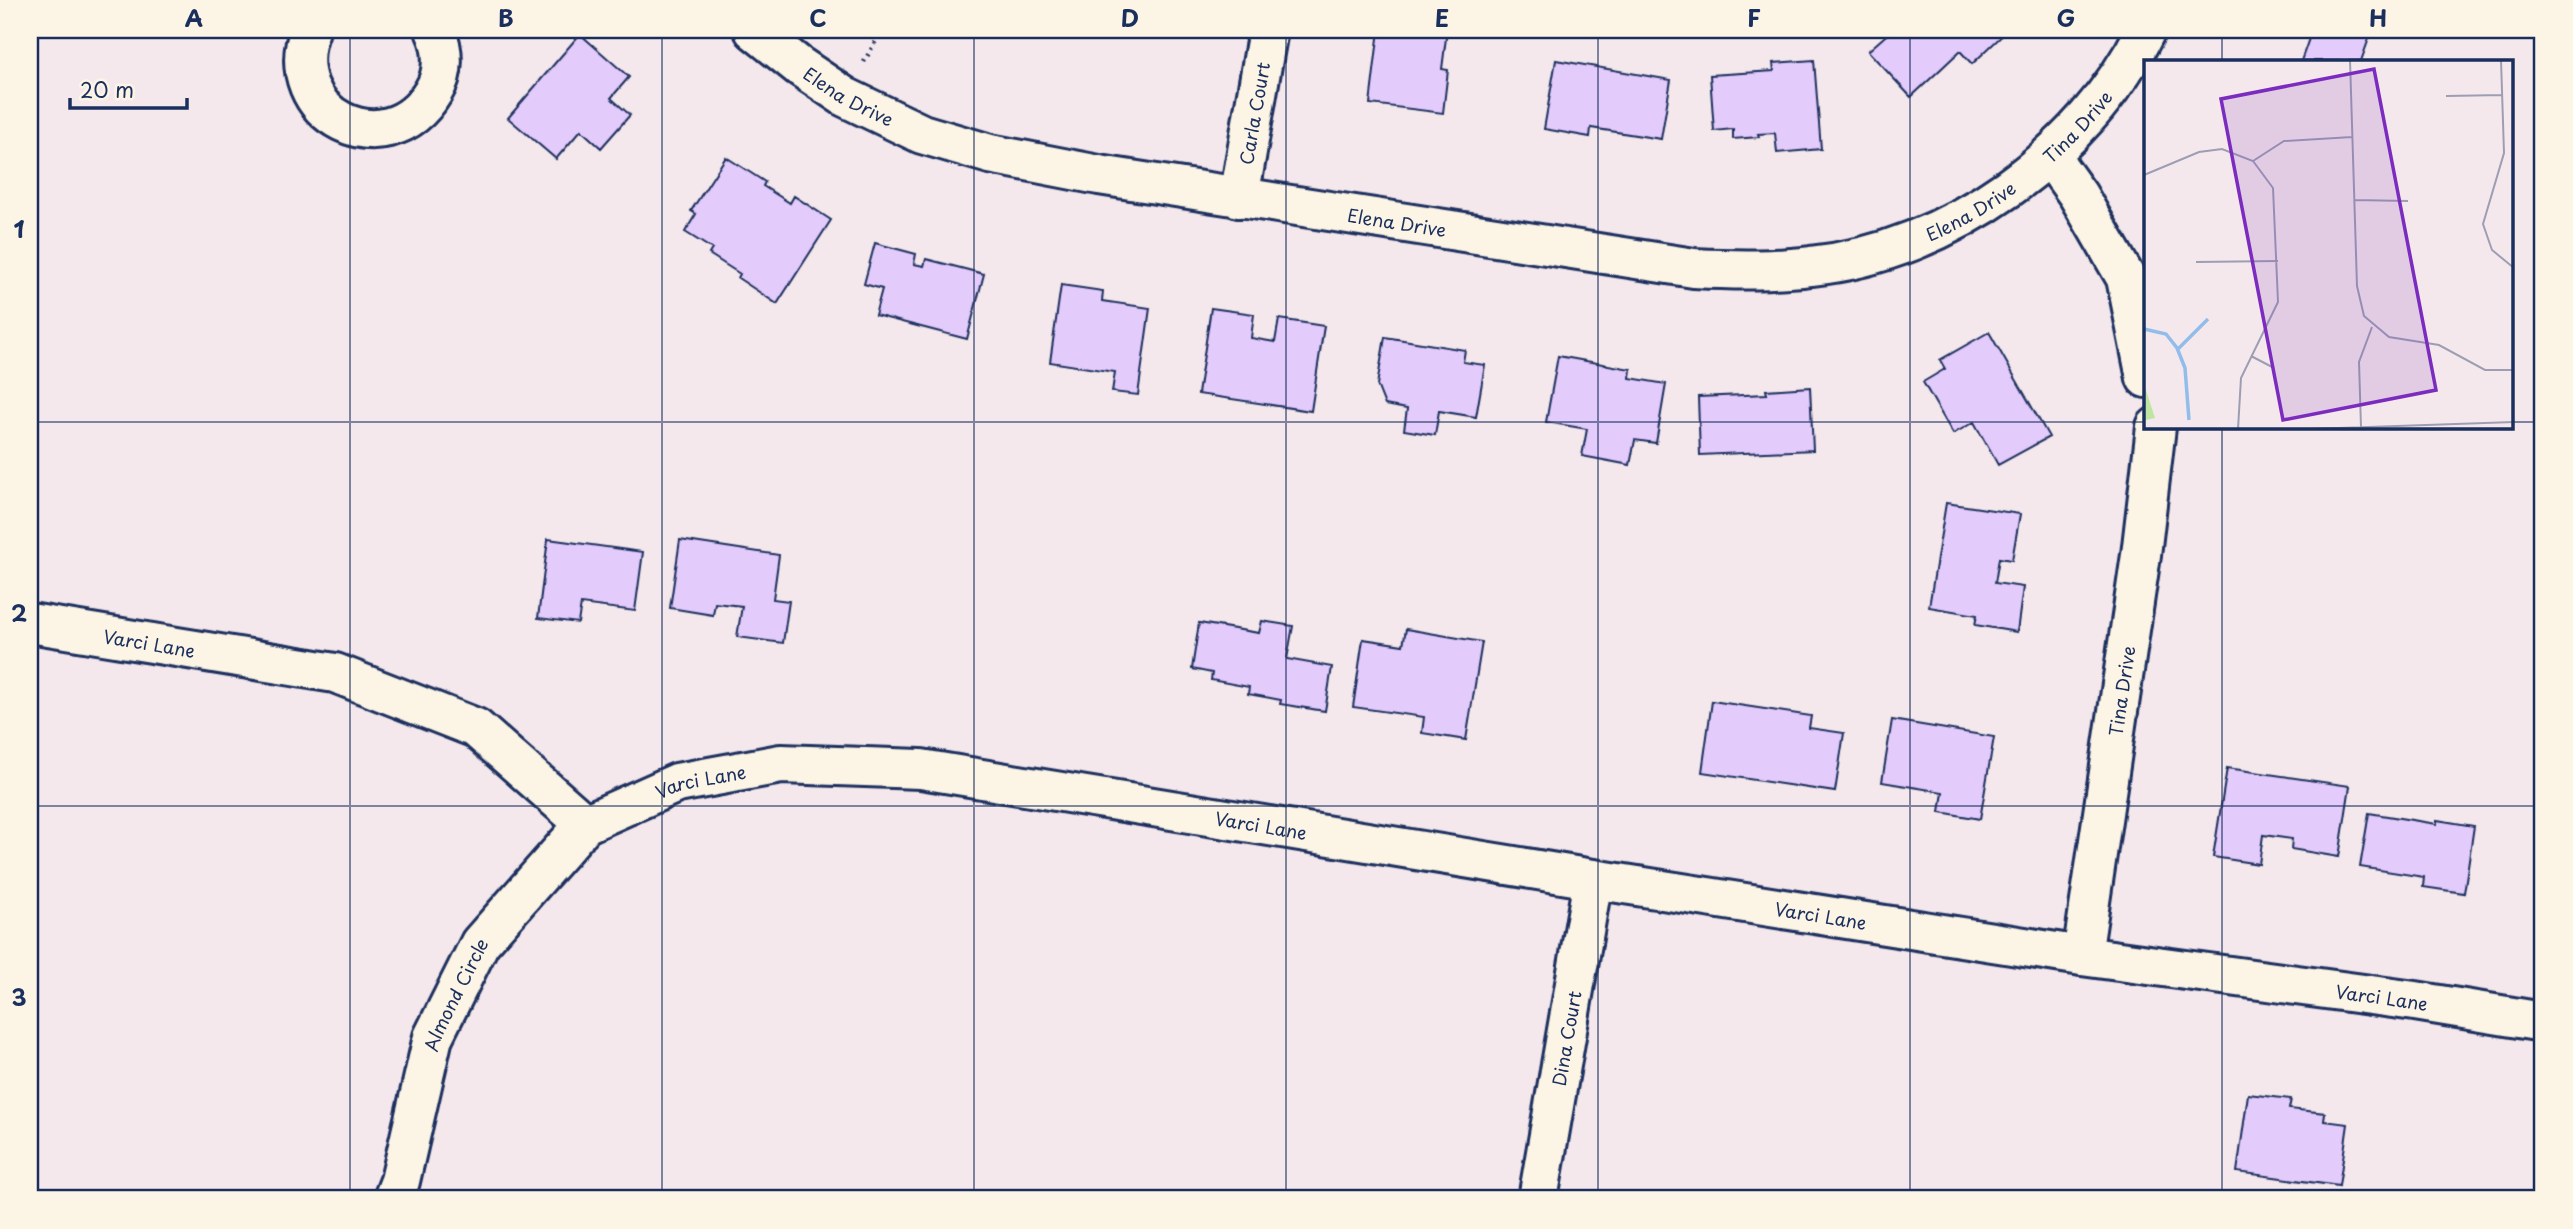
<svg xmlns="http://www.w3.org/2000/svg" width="2573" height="1229" font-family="'Playpen Sans',sans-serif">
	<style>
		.building { fill: #e3cbfb; stroke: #1b2f5e; stroke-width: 2 }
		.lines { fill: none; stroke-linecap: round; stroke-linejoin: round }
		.street-casing { stroke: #1b2f5e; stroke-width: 44 }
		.path { stroke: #1b2f5e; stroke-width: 4.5; stroke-dasharray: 2 5; stroke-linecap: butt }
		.street { stroke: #fcf5e5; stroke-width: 38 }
		.grid { fill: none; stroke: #1b2f5e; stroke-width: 2; stroke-opacity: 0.55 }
		.labels { text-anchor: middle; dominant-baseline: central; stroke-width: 5; stroke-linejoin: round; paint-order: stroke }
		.street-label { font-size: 18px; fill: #1b2f5e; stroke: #fcf5e5 }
		.inset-river { fill: none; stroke: #92bdeb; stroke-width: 3.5 }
		.inset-road { fill: none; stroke: #9d9eb3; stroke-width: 2 }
		.view { fill: #7b2cbf; fill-opacity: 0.15; stroke: #7b2cbf; stroke-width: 3.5 }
		.inset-edge { fill: none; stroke: #1b2f5e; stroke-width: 3.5 }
		.neatline { fill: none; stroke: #1b2f5e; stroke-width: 2.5 }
		.grid-label { font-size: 23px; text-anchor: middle; font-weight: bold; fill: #1b2f5e }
	</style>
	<rect width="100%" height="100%" fill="#f4e8ec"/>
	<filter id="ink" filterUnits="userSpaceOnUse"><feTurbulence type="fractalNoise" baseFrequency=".0143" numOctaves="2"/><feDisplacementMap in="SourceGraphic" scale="14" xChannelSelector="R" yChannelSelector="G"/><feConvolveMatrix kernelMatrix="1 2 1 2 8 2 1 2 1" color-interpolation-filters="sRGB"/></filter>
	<g filter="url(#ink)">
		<path class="building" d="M1379,30H1447L1442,69L1448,70L1443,113L1370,104Z
			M1892,30H2003L2006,32L1972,64L1960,51L1911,97L1868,51Z
			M2312,30H2372L2361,61H2301Z
			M580,34L629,77L611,98L630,115L601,148L581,130L556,159L508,118Z
			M1556,60L1671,80L1661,139L1591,128L1590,137L1544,129Z
			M1814,60L1821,149L1777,153L1775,133L1758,134L1759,137L1733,139V129L1714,131L1710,75L1774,71L1773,63Z
			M726,157L765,182L763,186L790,203L794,196L831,220L777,304L738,278L740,274L709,254L712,249L685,232L696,214L691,211Z
			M875,243L916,254L914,264L924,266L926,259L984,274L967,339L875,315L882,289L864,284Z
			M1061,285L1103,291L1102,301L1150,308L1138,395L1112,392L1115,372L1050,362Z
			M1211,308L1254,314L1251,338L1275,342L1279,319L1324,326L1311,411L1198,394Z
			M1989,332L2049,437L1998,465L1974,422L1953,434L1923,382L1945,369L1940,360Z
			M1385,337L1465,350L1463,362L1485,365L1476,417L1439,411L1435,435L1404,430L1407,409L1385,405L1377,385Z
			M1558,356L1631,369L1630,378L1666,384L1656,443L1635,440L1630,465L1582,456L1587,429L1546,422Z
			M1810,387L1813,450L1700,455L1698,397L1767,394L1766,390Z
			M1946,503L2020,514L2012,560L1999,558L1995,583L2023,587L2017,632L1975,625L1977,615L1929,607Z
			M548,539L643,552L635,611L581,604L578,623L538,618Z
			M680,540L779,555L773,599L789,601L783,643L737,637L742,606L715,603L713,615L670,608Z
			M1262,621L1293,626L1287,659L1332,667L1325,711L1280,704L1281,700L1248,694L1249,687L1211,680L1212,673L1192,669L1199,623L1259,633Z
			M1406,629L1482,642L1466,740L1422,733L1424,717L1353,707L1363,639L1403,645Z
			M1712,701L1811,716L1809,728L1844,733L1835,792L1702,772Z
			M1892,720L1994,737L1980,819L1940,812L1943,792L1882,782Z
			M2227,768L2350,786L2339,857L2291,849L2292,839L2263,835L2259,864L2213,857Z
			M2369,813L2437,824V820L2474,826L2464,893L2423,887L2424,877L2360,867Z
			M2543,829V881L2536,879Z
			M2248,1094L2291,1099L2289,1109L2325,1113L2324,1121L2348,1124L2339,1186L2237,1172Z"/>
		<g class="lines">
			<g class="street-casing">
				<g id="street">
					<path d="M310,30C278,115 387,169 433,92C445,73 444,49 435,30"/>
					<path id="s1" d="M754,30L799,66L845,97L922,134L990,154L1099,175L1694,268C1733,270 1772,271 1811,266C1949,252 2085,153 2146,30"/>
					<path d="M2050,156L2078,195L2126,278L2146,378"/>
					<path id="s2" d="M1239,198L1268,30"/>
					<path id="s3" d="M30,623L335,673L476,728L585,824"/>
					<path id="s4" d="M2082,956L2141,555L2156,427"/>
					<path id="s5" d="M393,1199L400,1181L433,1037L480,943L585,824L677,783L781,764L921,769L1593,879L2082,956L2415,1001L2543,1022"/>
					<path id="s6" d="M1538,1199L1593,879"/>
				</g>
			</g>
			<path class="path" d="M864,62L882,30"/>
			<use href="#street" class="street"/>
		</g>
	</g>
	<path class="grid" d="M350,30V1199M662,30V1199M974,30V1199M1286,30V1199M1598,30V1199M1910,30V1199M2222,30V61M30,422H2146M2512,422H2543M2222,427V1199M30,806H2543"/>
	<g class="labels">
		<g class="street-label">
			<text stroke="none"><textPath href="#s1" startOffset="116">Elena Drive</textPath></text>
			<text stroke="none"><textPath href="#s2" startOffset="86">Carla Court</textPath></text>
			<text stroke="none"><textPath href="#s1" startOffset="1407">Tina Drive</textPath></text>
			<text stroke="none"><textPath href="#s1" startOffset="1270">Elena Drive</textPath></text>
			<text stroke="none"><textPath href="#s1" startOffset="682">Elena Drive</textPath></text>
			<text stroke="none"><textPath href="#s3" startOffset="121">Varci Lane</textPath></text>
			<text stroke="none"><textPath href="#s4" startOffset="268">Tina Drive</textPath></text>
			<text stroke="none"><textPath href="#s5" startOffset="555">Varci Lane</textPath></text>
			<text stroke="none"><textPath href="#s5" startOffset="1122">Varci Lane</textPath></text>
			<text stroke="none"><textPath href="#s5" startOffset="1689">Varci Lane</textPath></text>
			<text stroke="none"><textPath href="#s5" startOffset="215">Almond Circle</textPath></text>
			<text stroke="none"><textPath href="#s5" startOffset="2256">Varci Lane</textPath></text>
			<text stroke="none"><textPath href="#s6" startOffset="163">Dina Court</textPath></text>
		</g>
	</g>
	<g transform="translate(2144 60)">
		<rect width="369" height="369" fill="#f4e8ec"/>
		<path d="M0,324L11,358L2,360H0Z" fill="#bee6a1"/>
		<path class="inset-river" d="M0,269L22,274L33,288L41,308L45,360M34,289L64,259"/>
		<path class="inset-road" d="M206,0L213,226L220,256L245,277L295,285L341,310H370M357,0L360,93L339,164L348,190L370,208M302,36L359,35M109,101L140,81L208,77M0,115L55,92L78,89L109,101L129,128L134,242L97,318L94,369M210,140L264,141M52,202L134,201M107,296L130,308M217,367L215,302L228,267M165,369L370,362"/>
		<path class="view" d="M230,9L292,330L139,360L77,39Z"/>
		<rect width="369" height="369" class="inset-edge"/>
	</g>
	<rect width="2573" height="1229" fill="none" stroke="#fcf5e5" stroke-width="77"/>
	<path d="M70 98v10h117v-10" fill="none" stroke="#1b2f5e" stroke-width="3.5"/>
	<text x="80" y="98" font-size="21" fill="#1b2f5e" stroke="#fcf5e5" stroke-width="5" paint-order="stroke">20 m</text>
	<rect x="38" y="38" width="2496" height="1152" class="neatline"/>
	<g class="grid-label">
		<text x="194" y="27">A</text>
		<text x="506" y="27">B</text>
		<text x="818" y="27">C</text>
		<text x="1130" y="27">D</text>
		<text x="1442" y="27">E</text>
		<text x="1754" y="27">F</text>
		<text x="2066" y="27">G</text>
		<text x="2378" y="27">H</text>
		<text x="19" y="238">1</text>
		<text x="19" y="622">2</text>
		<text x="19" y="1006">3</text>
	</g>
</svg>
